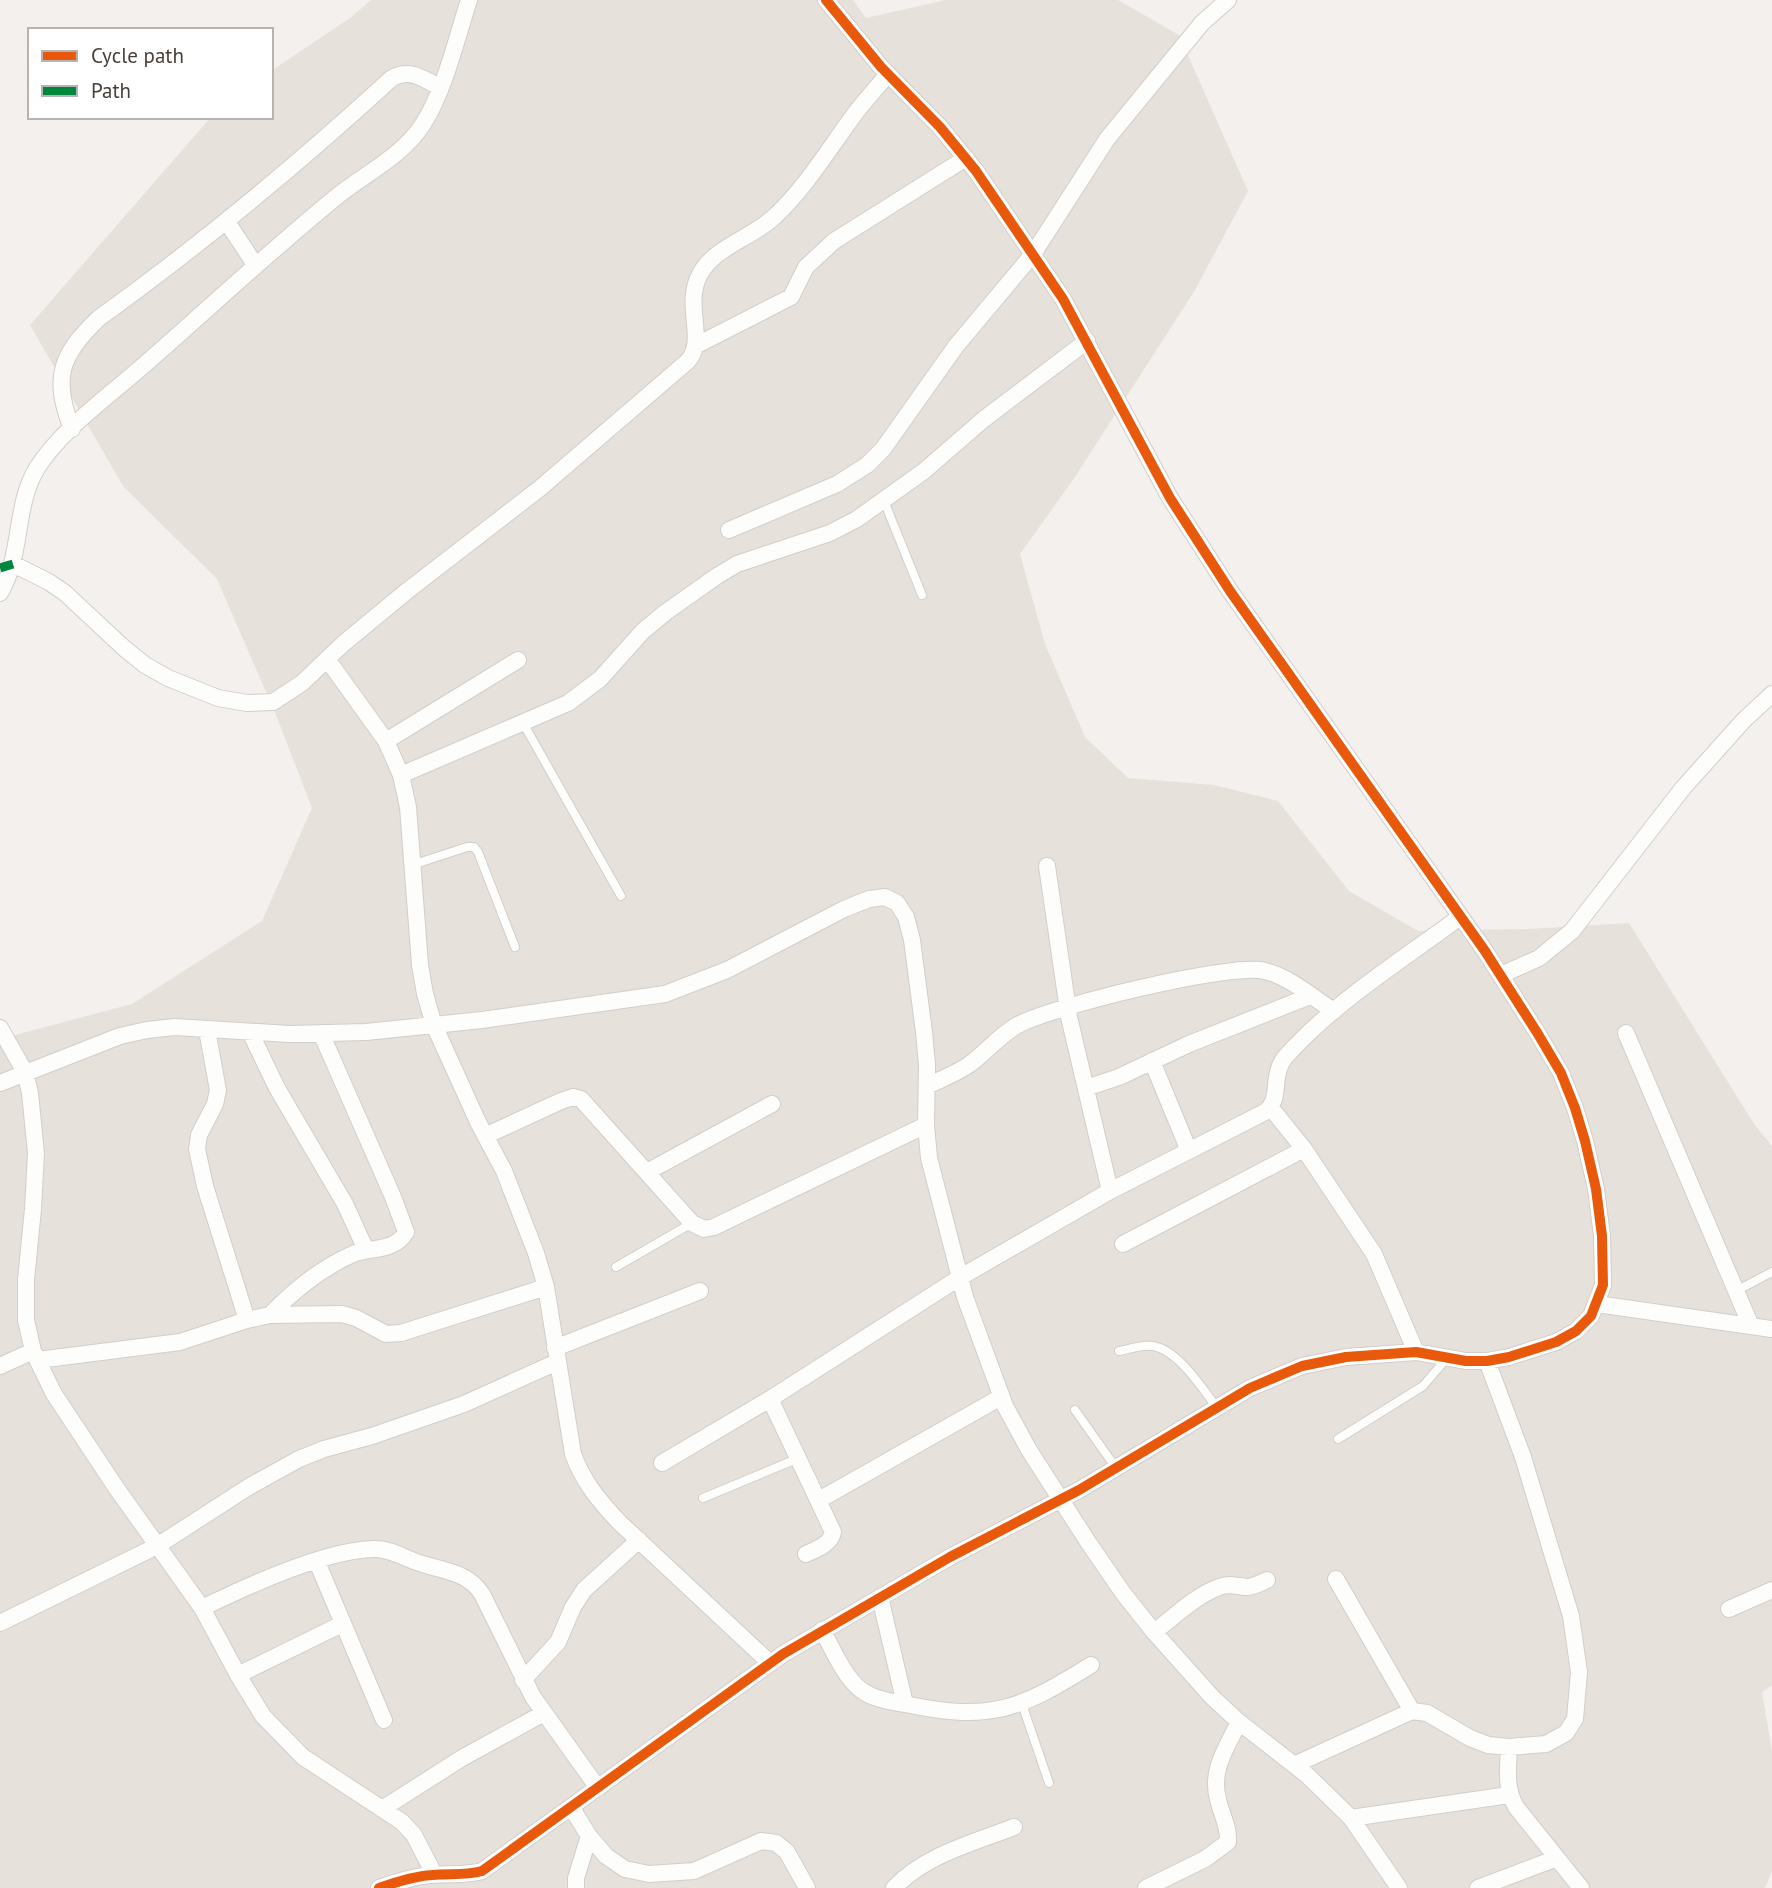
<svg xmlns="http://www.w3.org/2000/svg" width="1772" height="1888" font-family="'PT Sans',sans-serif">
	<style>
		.residential { fill: #e7e1db }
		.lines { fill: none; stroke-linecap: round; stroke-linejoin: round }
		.service-casing { stroke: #d1cecb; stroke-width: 10 }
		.minor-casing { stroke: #d1cecb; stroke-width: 18 }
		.service { stroke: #fdfdfc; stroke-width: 8 }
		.minor { stroke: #fdfdfc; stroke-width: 16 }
		.quiet { stroke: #00873e; stroke-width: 9; stroke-dasharray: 18 9; stroke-linecap: butt }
		.cycleway-casing { stroke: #fff; stroke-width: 15 }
		.cycleway { stroke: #e8590c; stroke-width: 10 }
	</style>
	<rect width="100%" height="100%" fill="#f3f0ed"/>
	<path class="residential" d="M371,0H853L866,18L946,0H1118L1179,35L1248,191L1195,290L1075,477L1020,554L1045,644L1085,737L1128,778L1214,785L1278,801L1349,891L1418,931L1528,929L1629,923L1754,1124L1772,1146V1685L1762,1692L1772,1751V1871L1765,1888H0V1039L132,1004L262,921L312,808L276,715L217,579L123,486L30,325L211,117H271V71L350,18Z"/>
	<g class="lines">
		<g class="service-casing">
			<path id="service" d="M884,501L922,595
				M523,723L621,896
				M412,865L467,847H474L478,852L515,947
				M616,1267L692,1223
				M1736,1291L1772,1272
				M1119,1351C1130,1349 1142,1344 1153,1346C1178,1350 1203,1389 1217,1408
				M1075,1410L1116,1468
				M1338,1439L1423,1386L1447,1358
				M703,1498L799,1458
				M1022,1704L1049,1783"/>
		</g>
		<g class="minor-casing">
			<path id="minor" d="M227,222L256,266
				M697,345L791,297L806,267L834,241L966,158
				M72,429C52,378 60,355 99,318C202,244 298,164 392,78C410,68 423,79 440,87
				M729,530L837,484L867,465L883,449L956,346L1033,254L1107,139L1202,23L1228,0
				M13,564L49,582L65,593L124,648L145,665L168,678L218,698L247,703L273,702L302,683L344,643L407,591L539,489L688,361C707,339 683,305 700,274C715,246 753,238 775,216C805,188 827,152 851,119C862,103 876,89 888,74
				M0,593C23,554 14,506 37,468C62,429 109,396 144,365C207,310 269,252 335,198C364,174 402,157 423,124C444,92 457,37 469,0
				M327,659L386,741L401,775L408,807L420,965L425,994L434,1025L478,1122L504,1171L536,1253L546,1287L573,1454C583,1482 600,1502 620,1523L770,1663
				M386,741L518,660
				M401,775L568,703L600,679L643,631L666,612L717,576L737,564L830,533L857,519L924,471L984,419L1087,341
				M1047,866L1069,1017L1110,1191
				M1501,975L1539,958L1572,931L1683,788L1744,720L1772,694
				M0,1028L25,1072L30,1093L36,1153L33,1209L26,1280V1320L33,1351L54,1394L117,1489L202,1608L238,1675L263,1716L303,1757L402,1822L414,1835L434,1874
				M207,1030L218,1090L215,1104L199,1135L197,1149L205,1186L247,1320
				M250,1032L277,1088L345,1204L366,1250
				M1626,1033L1751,1326
				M1152,1061L1189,1151
				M0,1083L120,1036L147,1030L175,1027L289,1034L366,1032L482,1020L665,994L727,970L844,909L869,899L885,897L897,903L906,917L912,940L924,1032L927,1065L926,1125L929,1158L965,1297L1005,1406L1029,1450L1088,1542L1123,1593L1154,1632L1212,1697L1239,1722L1307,1775L1351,1818L1399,1888
				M927,1086C942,1079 957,1073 970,1064C986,1052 999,1036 1016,1026C1048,1007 1232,962 1265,971C1290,977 1313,998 1334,1011
				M1086,1088L1119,1077L1189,1044L1310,996
				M1271,1108L1304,1149L1374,1254L1416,1352
				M485,1136L561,1101L573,1097L581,1099L692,1223L704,1229L714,1227L926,1125
				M647,1172L772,1104
				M1123,1244L1304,1149
				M1597,1304L1772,1329
				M270,1315C294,1290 321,1268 353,1254C371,1247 395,1252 406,1232L393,1197L321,1033
				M555,1348L700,1291
				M38,1360L180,1342L247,1320L270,1315L342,1314L356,1318L386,1334L401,1333L546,1287
				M0,1366L33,1351
				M770,1399L833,1532C831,1544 817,1549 806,1554
				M662,1463L770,1399L959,1278L1110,1191L1265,1112C1283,1099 1269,1074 1287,1055C1336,1001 1402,960 1460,917
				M819,1500L1001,1397
				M317,1562L384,1720
				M1336,1579L1412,1711
				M880,1597L905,1704
				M202,1608C245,1587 328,1549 375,1549C393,1549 409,1561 426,1565C448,1571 469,1574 482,1594L533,1697L598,1788
				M1729,1609L1772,1590
				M0,1623L157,1546L250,1486L299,1459L324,1449L372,1436L464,1404L557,1362
				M822,1630C833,1649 843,1675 860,1689C873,1700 894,1702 910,1705C992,1722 1022,1708 1091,1665
				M1154,1632C1174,1617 1195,1596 1219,1587C1229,1583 1236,1586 1246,1587C1254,1587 1260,1583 1267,1580
				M238,1675L342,1624
				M523,1680L558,1642L573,1607L584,1590L639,1540
				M1509,1747C1508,1769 1505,1788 1516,1807L1581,1888
				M1294,1765L1412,1711L1427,1713L1470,1738L1488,1745L1509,1747L1546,1744L1566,1733L1575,1719L1579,1672L1571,1616L1523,1457L1487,1361
				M571,1807L589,1836L606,1856L625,1869L649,1874L694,1871L761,1841L776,1843L787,1852L807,1888
				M382,1809L462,1758L544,1713
				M1351,1818L1509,1795
				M379,1888C396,1882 414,1876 432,1875C450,1873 464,1876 482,1871L783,1654L950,1557L1079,1490L1250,1388L1302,1366L1346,1357L1416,1352L1466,1361H1487L1509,1357L1556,1342L1576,1331L1591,1316L1603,1285L1602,1236L1596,1189L1585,1141L1575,1108L1561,1073L1538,1034L1485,951L1230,591L1170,498L1063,299L976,171L940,127L881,67L826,0
				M576,1888V1878L589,1836
				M894,1888C925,1855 973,1843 1014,1827
				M1146,1888L1205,1859L1228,1842C1229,1826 1221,1814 1218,1799C1210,1770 1227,1747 1239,1722
				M1478,1888L1557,1858"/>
		</g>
		<use href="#service" class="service"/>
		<use href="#minor" class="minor"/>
		<path class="quiet" d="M0,568L13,564"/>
		<g class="cycleway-casing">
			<path id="cycleway" d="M379,1888C396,1882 414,1876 432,1875C450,1873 464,1876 482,1871L783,1654L950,1557L1079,1490L1250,1388L1302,1366L1346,1357L1416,1352L1466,1361H1487L1509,1357L1556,1342L1576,1331L1591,1316L1603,1285L1602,1236L1596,1189L1585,1141L1575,1108L1561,1073L1538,1034L1485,951L1230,591L1170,498L1063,299L976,171L940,127L881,67L826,0"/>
		</g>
		<use href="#cycleway" class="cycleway"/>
	</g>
	<rect x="28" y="28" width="245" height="91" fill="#ffffff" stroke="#b6b3b0" stroke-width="2"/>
	<rect x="42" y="51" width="35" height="10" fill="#e8590c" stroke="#b6b3b0" stroke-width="2"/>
	<text x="91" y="63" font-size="21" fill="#494039">Cycle path</text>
	<rect x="42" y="86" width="35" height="10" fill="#00873e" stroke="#b6b3b0" stroke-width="2"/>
	<text x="91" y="98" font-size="21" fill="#494039">Path</text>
</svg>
